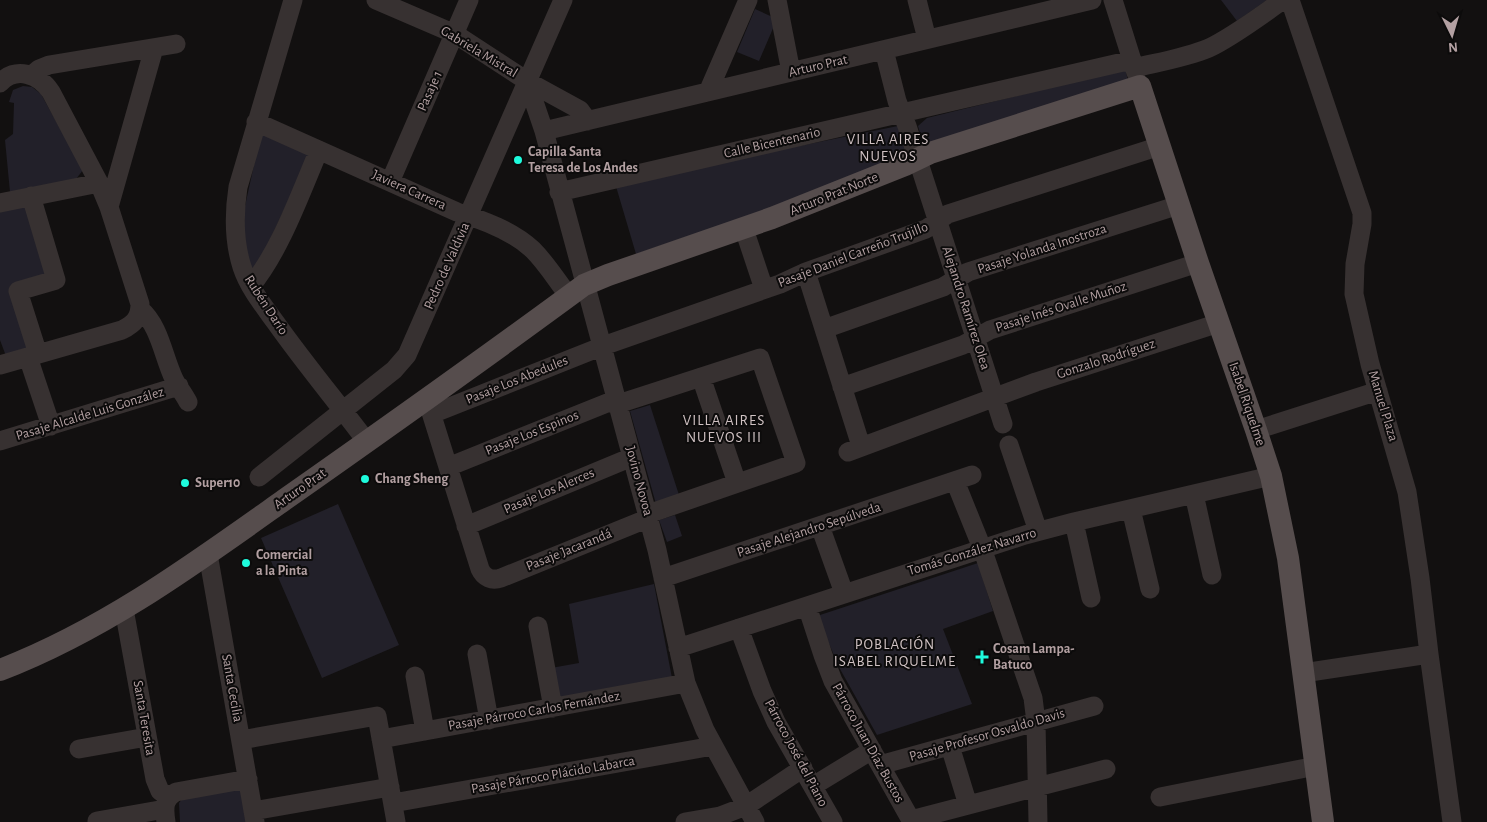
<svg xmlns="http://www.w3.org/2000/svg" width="1487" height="822" font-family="'Alegreya Sans',sans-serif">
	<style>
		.green { fill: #222029 }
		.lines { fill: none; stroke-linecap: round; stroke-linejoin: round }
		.minor { stroke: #373131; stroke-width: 19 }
		.major { stroke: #564d4d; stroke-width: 22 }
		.poi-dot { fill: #1efbdd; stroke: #0c0b0b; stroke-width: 2 }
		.labels { text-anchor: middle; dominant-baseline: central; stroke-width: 4; stroke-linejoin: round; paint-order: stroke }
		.street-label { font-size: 14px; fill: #b3a0a2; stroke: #0c0b0b }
		.poi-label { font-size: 14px; font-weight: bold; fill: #b3a0a2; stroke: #0c0b0b; text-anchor: start }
		.neighbourhood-label { font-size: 15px; letter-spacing: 1px; fill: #cfc1c2; stroke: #0c0b0b }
	</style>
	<rect width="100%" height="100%" fill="#121010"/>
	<path class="green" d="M1221,0H1267L1237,21Z
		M755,9L777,19L759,61L737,52Z
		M1125,69L1128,80L927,146L922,140L918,126L927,118Z
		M23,86L32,87L41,94L83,170L76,179L10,192L5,140L13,134L14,103L9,102L13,90Z
		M898,126L902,134L906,156L801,198L636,254L615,183Z
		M261,133L310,154L263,255L252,273L241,241L245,206Z
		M26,206L48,276L12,287L29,351L6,356L0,340V211Z
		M650,405L679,495L656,504L630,411Z
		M338,504L399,645L322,678L261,538Z
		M675,515L682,536L667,542L659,520Z
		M978,563L993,611L943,629L972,704L877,735L840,669L817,616Z
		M654,584L672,678L556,701L551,668L579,663L569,604Z
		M241,789L247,822H180L179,803L182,799Z"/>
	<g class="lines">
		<path class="minor" d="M293,0L238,187C234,213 234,242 242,267C249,288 263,305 276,323C305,364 337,402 367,442
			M376,0L455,34L527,81L580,110L588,121
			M777,0L791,72
			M917,0L927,39
			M1113,0L1136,73
			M1290,0L1362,213V224L1355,264L1354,294L1370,364L1407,492L1420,578L1429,654L1452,822
			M884,50L897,101L907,126L1003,424
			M1134,68C1159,62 1185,58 1209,48C1234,36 1260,16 1283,0
			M32,75L39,69L49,65L176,44
			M527,81L544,131L657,550L686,683L705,730L755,822
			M0,83C16,66 39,74 51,92L99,183L109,207L140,304C140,318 134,324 122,330L0,365
			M708,92L748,0
			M256,122L457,212C483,220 513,231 533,250C547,264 557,281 569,296
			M544,131L1092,0
			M390,182L469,0
			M559,192L1132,60
			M31,196L56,280L18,291L38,354
			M0,203L99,183
			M109,207L154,48
			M744,229L764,289
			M806,272L861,446
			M251,286C281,249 300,194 319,150
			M140,309C160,326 163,356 174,379C178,387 184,394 188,402
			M824,329L943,287L968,272L1179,205
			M28,357L51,426
			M701,377L737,483
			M842,387L963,345L990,330L1198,263
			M428,403L480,569C484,578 492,581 501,578L649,518
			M618,404L760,358L796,463L648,514
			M432,414L603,346L780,284L806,272L926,229L948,214L1160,146
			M1256,430L1378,391
			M0,441L179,386
			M1009,445L1038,531
			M848,452L1036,382L1219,323
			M448,467L617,399
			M259,477L394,370L407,355L563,0
			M955,481L982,548L1033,698L1036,722L1038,822
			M1194,494L1212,575
			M1131,509L1150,589
			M1074,522L1091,598
			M466,526L632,457
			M820,526L844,593
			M208,554L255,822
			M663,578L972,475
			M807,606L823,655L833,681L912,822
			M124,609L155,779L160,791L169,797
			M538,626L553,708
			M739,628L762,691L776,722L833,822
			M678,648L1025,535L1074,522L1271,476
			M477,654L489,720
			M1303,673L1429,654
			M415,676L425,731
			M381,739L686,683
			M241,740L377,716L396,822
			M950,746L968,805
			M79,749L147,737
			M880,765L1094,706
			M813,786L872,750
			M1160,797L1316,766
			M393,803L713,746
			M253,811L390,787
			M911,820L1106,769
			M97,821L165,809
			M166,822C164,809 163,799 176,792L248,779
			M685,822L720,816L746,806L803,768"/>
		<path class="major" d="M0,670C104,630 194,564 284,500C385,429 485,358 584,285L608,275L772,218L905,165L930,153L1140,86L1198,263L1256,430L1271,476L1288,558L1323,822"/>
	</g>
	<g class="poi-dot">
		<circle cx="518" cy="160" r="5"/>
		<circle cx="365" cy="479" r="5"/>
		<circle cx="185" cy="483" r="5"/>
		<circle cx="246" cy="563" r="5"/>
		<path d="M979.5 649.5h5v5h5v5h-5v5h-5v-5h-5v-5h5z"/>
	</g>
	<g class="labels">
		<g class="street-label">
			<text transform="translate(479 52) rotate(31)">Gabriela Mistral</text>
			<text transform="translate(818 66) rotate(-13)">Arturo Prat</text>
			<text transform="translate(430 91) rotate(-66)">Pasaje 1</text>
			<text transform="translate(772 143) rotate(-13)">Calle Bicentenario</text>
			<text transform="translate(409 190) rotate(24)">Javiera Carrera</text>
			<text transform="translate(834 194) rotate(-22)">Arturo Prat Norte</text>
			<text transform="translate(1042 249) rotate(-18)">Pasaje Yolanda Inostroza</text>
			<text transform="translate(853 255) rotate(-21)">Pasaje Daniel Carreño Trujillo</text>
			<text transform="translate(447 266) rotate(-66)">Pedro de Valdivia</text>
			<text transform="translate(266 305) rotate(57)">Rubén Darío</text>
			<text transform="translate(1061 307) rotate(-18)">Pasaje Inés Ovalle Muñoz</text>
			<text transform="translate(966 308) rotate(72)">Alejandro Ramírez Olea</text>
			<text transform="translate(1106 359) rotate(-18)">Gonzalo Rodríguez</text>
			<text transform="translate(517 380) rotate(-22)">Pasaje Los Abedules</text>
			<text transform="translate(1247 404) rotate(71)">Isabel Riquelme</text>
			<text transform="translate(1383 406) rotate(73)">Manuel Plaza</text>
			<text transform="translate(90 414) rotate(-17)">Pasaje Alcalde Luis González</text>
			<text transform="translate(532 433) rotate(-22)">Pasaje Los Espinos</text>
			<text transform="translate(639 481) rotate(75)">Jovino Novoa</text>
			<text transform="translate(300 489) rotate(-35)">Arturo Prat</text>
			<text transform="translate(549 491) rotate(-23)">Pasaje Los Alerces</text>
			<text transform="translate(809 530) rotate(-18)">Pasaje Alejandro Sepúlveda</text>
			<text transform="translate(569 550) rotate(-22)">Pasaje Jacarandá</text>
			<text transform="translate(972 552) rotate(-17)">Tomás González Navarro</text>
			<text transform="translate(232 688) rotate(80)">Santa Cecilia</text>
			<text transform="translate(534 711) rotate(-10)">Pasaje Párroco Carlos Fernández</text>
			<text transform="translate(144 718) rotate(80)">Santa Teresita</text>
			<text transform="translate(987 735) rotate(-16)">Pasaje Profesor Osvaldo Davis</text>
			<text transform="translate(868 743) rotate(61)">Párroco Juan Díaz Bustos</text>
			<text transform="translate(796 753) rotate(62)">Párroco José del Piano</text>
			<text transform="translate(553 775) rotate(-10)">Pasaje Párroco Plácido Labarca</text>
		</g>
		<g class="poi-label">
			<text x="528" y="152">Capilla Santa<tspan x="528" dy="16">Teresa de Los Andes</tspan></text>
			<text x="375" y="479">Chang Sheng</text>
			<text x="195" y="483">Super10</text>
			<text x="256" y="555">Comercial<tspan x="256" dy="16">a la Pinta</tspan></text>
			<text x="993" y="649">Cosam Lampa-<tspan x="993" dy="16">Batuco</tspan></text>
		</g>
		<g class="neighbourhood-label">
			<text x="888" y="139">VILLA AIRES<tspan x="888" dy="17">NUEVOS</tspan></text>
			<text x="724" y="420">VILLA AIRES<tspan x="724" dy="17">NUEVOS III</tspan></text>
			<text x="895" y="644">POBLACIÓN<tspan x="895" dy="17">ISABEL RIQUELME</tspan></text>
		</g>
	</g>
	<g transform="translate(1452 35) rotate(175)" stroke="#0c0b0b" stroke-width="4" paint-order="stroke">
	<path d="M0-4L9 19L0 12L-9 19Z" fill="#b3a0a2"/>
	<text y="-8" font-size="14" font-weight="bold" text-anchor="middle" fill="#b3a0a2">N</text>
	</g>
</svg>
